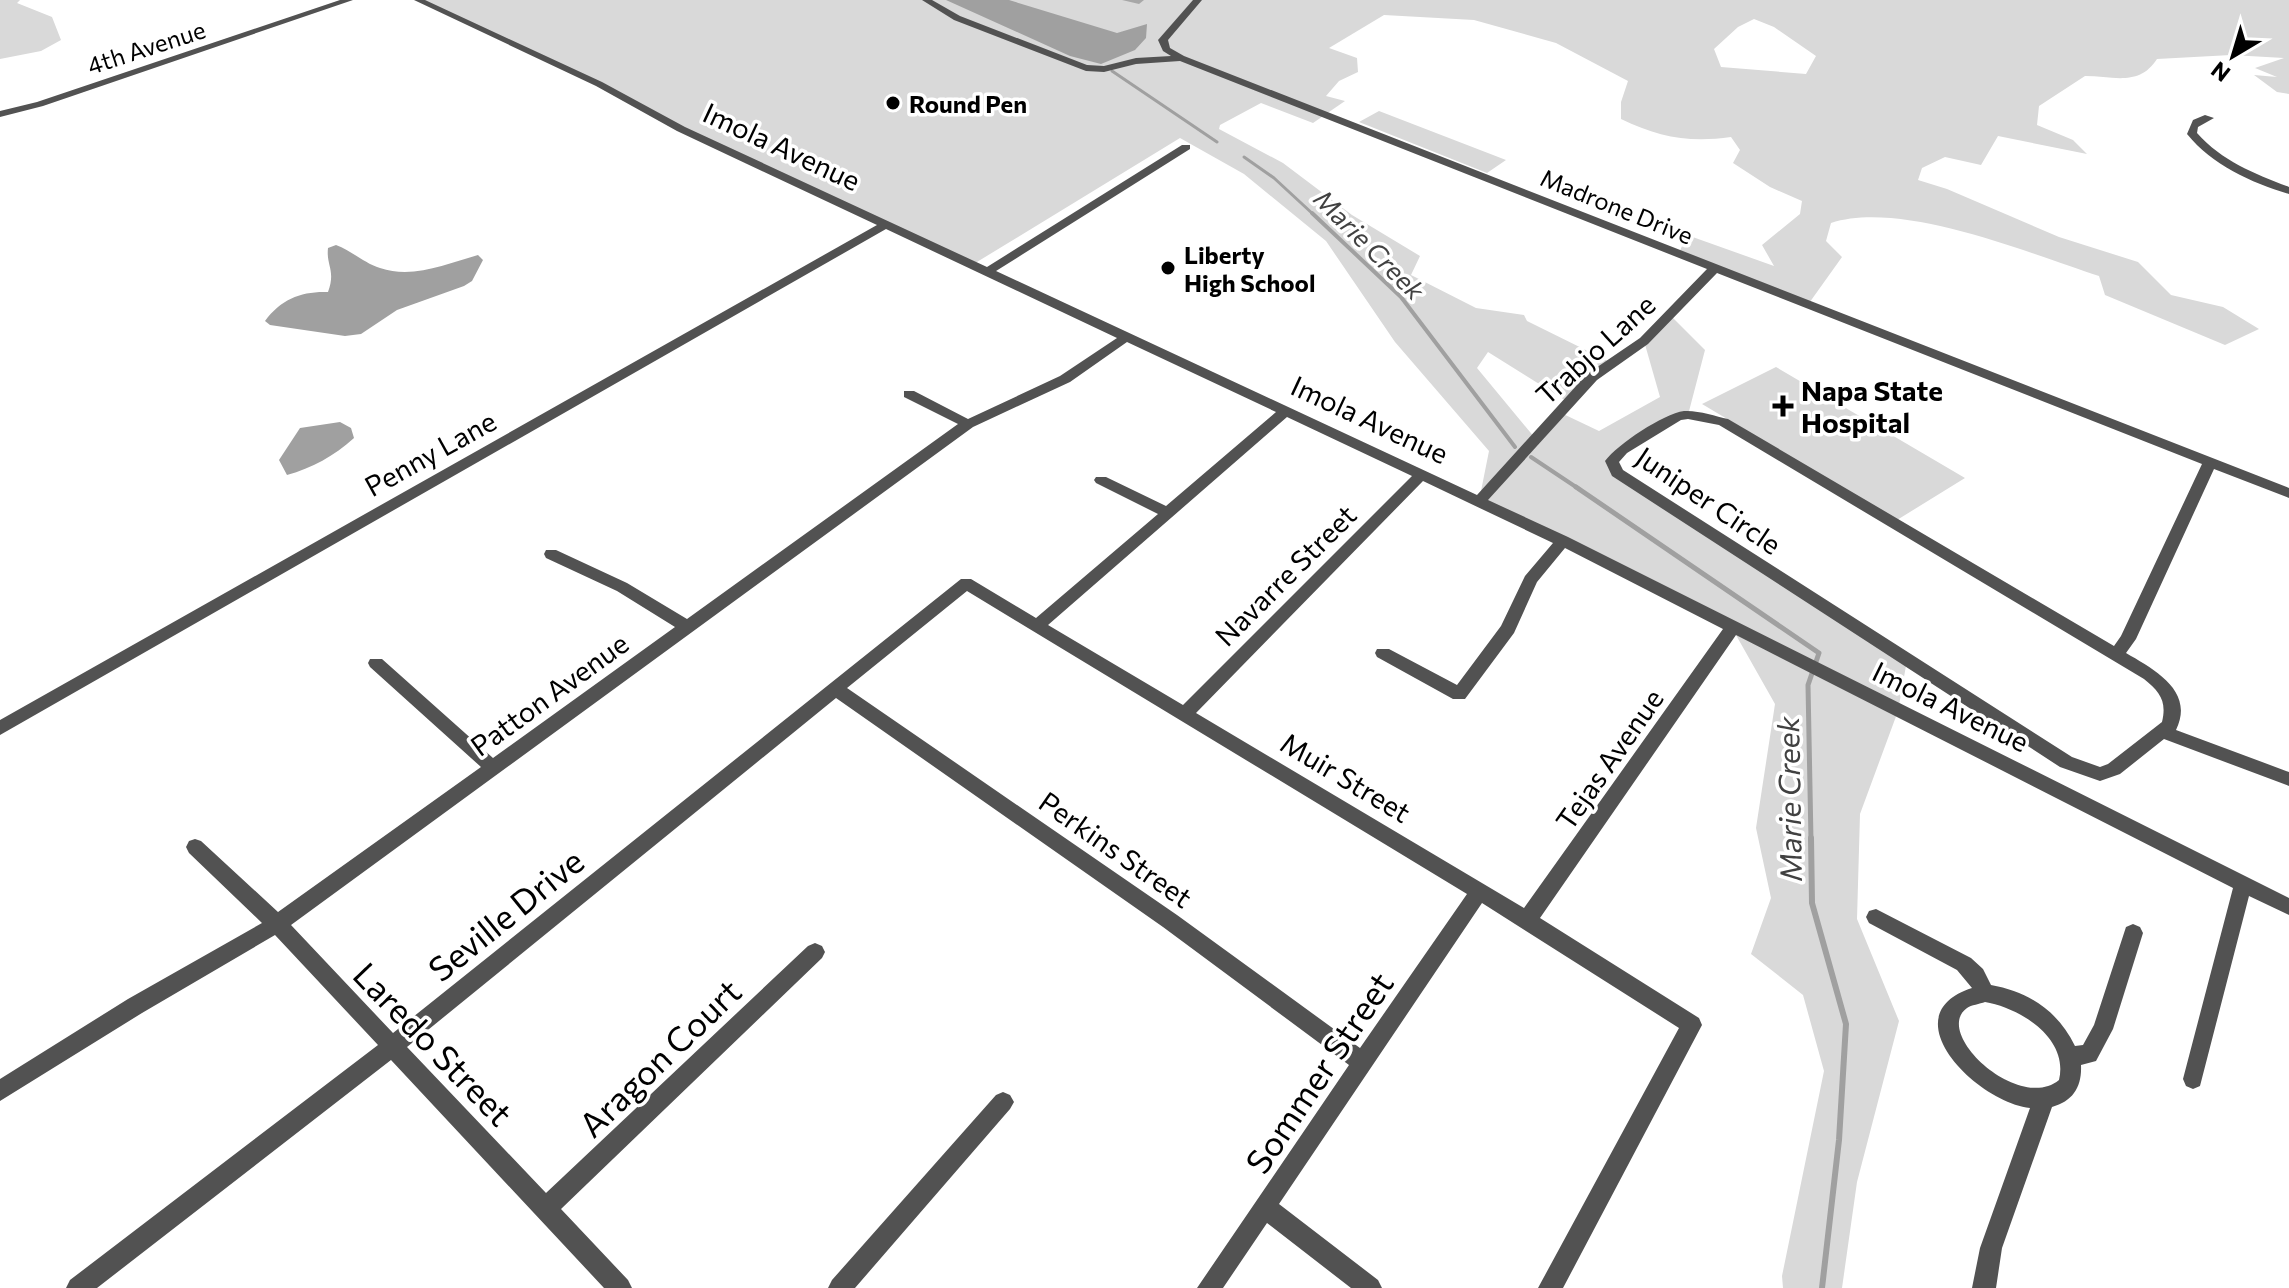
<svg xmlns="http://www.w3.org/2000/svg" width="2289" height="1288" font-family="Commissioner,sans-serif">
	<style>
		.green { fill: #d9d9d9; fill-rule: evenodd }
		.water { fill: #a0a0a0 }
		.lines { fill: none; stroke-linecap: round; stroke-linejoin: round }
		.stream-far3 { stroke: #a0a0a0; stroke-width: 3 }
		.stream-far2 { stroke: #a0a0a0; stroke-width: 4 }
		.stream-far1 { stroke: #a0a0a0; stroke-width: 5 }
		.stream { stroke: #a0a0a0; stroke-width: 6 }
		.minor { fill: #525252; fill-rule: evenodd }
		.wall { fill: #a7a7a7 }
		.poi-dot { fill: #000; stroke: #fff; stroke-width: 3 }
		.labels { text-anchor: middle; dominant-baseline: central; stroke-width: 7; stroke-linejoin: round; paint-order: stroke }
		.far-street-label { font-size: 24px; fill: #000; stroke: #fff }
		.far-poi-label { font-size: 24px; font-weight: bold; fill: #000; stroke: #fff; text-anchor: start }
		.far-water-label { font-size: 26px; font-style: italic; fill: #414141; stroke: #fff }
		.street-label { font-size: 28px; fill: #000; stroke: #fff }
		.poi-label { font-size: 28px; font-weight: bold; fill: #000; stroke: #fff; text-anchor: start }
		.water-label { font-size: 30px; font-style: italic; fill: #414141; stroke: #fff }
		.near-street-label { font-size: 34px; fill: #000; stroke: #fff }
	</style>
	<rect width="100%" height="100%" fill="#fff"/>
	<path class="green" d="M0,0H20L17,3L52,17L61,40L41,51L0,59Z
		M418,0H2289V94L2277,92L2254,75L2277,77L2255,68L2284,58L2231,55L2157,59C2139,87 2113,76 2085,76L2039,106L2037,125L2073,140L2087,154L1998,136L1981,165L1945,157L1922,168L1918,180L1947,189L2059,237L2138,262L2171,295L2223,307L2259,329L2225,345L2105,295L2099,276C2028,253 1902,200 1831,223L1826,241L1842,257L1807,306L1678,255L1687,235L1774,266L1762,245L1800,214L1802,201L1770,187L1733,163L1740,150L1731,137C1689,143 1658,137 1621,119V102L1628,81L1556,43L1474,20L1384,15L1329,48L1357,58L1358,72L1339,81L1326,96L1345,101L1313,123L1261,103L1220,125L1219,129L1283,163L1352,215L1420,256L1411,275L1476,308L1524,315L1527,321L1612,363L1568,402L1488,352L1477,368L1535,438L1559,412L1599,431L1660,397L1644,341L1670,315L1705,350L1688,415L1612,461L1617,473L1907,660L1898,711L1860,814L1857,919L1899,1021L1857,1182L1842,1288H1783L1782,1276L1824,1071L1803,995L1751,954L1771,898L1756,828L1775,704L1732,628L1479,501L1489,451L1395,342L1326,241L1244,174L1180,138L972,265L681,129L619,94ZM1754,19L1774,27L1816,56L1806,74L1721,67L1714,49L1738,27Z
		M1379,111L1506,160L1487,173L1359,122Z
		M1776,367L1965,478L1897,520L1702,404Z"/>
	<path class="water" d="M946,0H1009L1117,33L1147,24L1146,38L1135,50L1101,64L1070,56Z
		M336,245C352,251 364,263 380,268C413,279 446,264 478,255L483,260L472,281L464,286L397,310L361,334L345,336L270,325L265,321C281,299 302,291 328,292C336,270 326,266 328,248Z
		M340,422L351,428L354,438C334,456 312,468 287,475L279,460L300,428Z"/>
	<g class="lines">
		<path class="stream-far3" d="M1112,71L1217,142
			M1244,157L1274,178L1314,215"/>
		<path class="stream-far2" d="M1312,213L1401,297L1515,447
			M1531,457L1579,489"/>
		<path class="stream-far1" d="M1576,487L1819,653L1808,685L1811,840"/>
		<path class="stream" d="M1811,838L1812,903L1846,1024L1839,1140L1822,1288"/>
		<path class="minor" d="M340,0H353L43,106L0,117V111L37,102Z
			M414,0H425L602,82L685,127L987,267L1182,145H1190V149L996,271L1477,495L1587,374L1640,338L1707,269L1180,61L1136,64L1104,72L1086,71L954,20L922,0H932L960,16L1087,65L1104,66L1136,58L1171,56L1163,51L1158,40L1193,0H1202L1168,40L1170,48L1184,56L2289,488V498L2214,469L2136,639L2126,653C2155,670 2195,691 2176,730L2289,772V786L2164,739L2120,774L2100,781L2060,767L1612,476L1605,461C1618,444 1663,414 1684,411C1698,410 1715,416 1728,419L2114,646L2121,636L2202,464L1717,273L1648,344L1597,380L1488,500L1568,537L2289,898V915L2249,896L2200,1086L2193,1089L2186,1086L2183,1079L2233,888L1736,635L1540,918L1699,1018L1702,1025L1563,1288H1538L1679,1028L1482,903L1279,1204L1378,1280L1382,1288H1351L1267,1223L1223,1288H1197L1349,1065L1163,927L836,698L407,1047L546,1193L808,946L815,943L822,946L825,952L822,958L561,1209L628,1280L632,1288H604L391,1060L97,1288H66L70,1280L378,1045L275,935L142,1013L0,1101V1079L128,999L262,923L189,853L186,847L189,841L195,839L201,841L278,912L481,767L370,667L368,663L370,659H382L493,758L675,627L617,591L546,558L544,554L546,550H556L627,583L687,619L958,424L904,397V391H914L968,419L1060,376L1117,338L886,229L0,735V720L877,225L677,131L596,86ZM1127,342L1276,412L1166,506L1106,477H1096L1094,480L1096,483L1158,514L1036,618L971,579H961L393,1033L291,925L973,427L1070,382ZM1287,417L1412,476L1183,705L1048,625ZM1688,419L1719,425L2144,679C2160,692 2167,701 2162,722L2108,764L2100,767L2072,757L1623,470L1619,462L1627,453L1681,420ZM1423,481L1553,543L1525,576L1501,626L1457,685L1389,649H1377L1375,653L1377,657L1453,699H1465L1514,633L1537,582L1565,548L1723,629L1524,908L1196,713ZM967,591L1467,894L1360,1048L1177,915L847,688Z
			M2205,115L2214,118L2198,127L2197,133C2222,161 2255,174 2289,187V194C2252,183 2212,165 2187,134L2193,120Z
			M1876,909L1971,958L1983,969L1991,985C2029,992 2058,1011 2075,1046L2083,1045L2094,1025L2126,927L2133,924L2140,927L2143,933L2113,1029L2096,1061L2081,1065C2082,1087 2073,1101 2052,1107L2002,1248L1996,1288H1972L1980,1248L2030,1108C1977,1102 1889,1015 1972,988L1957,970L1869,923L1866,917L1869,911ZM1985,1002C2020,1008 2069,1038 2059,1080C2019,1113 1932,1033 1967,1008C1971,1005 1980,1004 1985,1002Z
			M1003,1092L1010,1095L1014,1102L1010,1109L855,1288H828L832,1280L996,1095Z"/>
	</g>
	<path class="wall" d="M1122,0H1144L1139,4Z"/>
	<g class="poi-dot">
		<circle cx="893" cy="103" r="8"/>
		<circle cx="1168" cy="268" r="8"/>
		<path d="M1779 394h8v8h8v8h-8v8h-8v-8h-8v-8h8z"/>
	</g>
	<g class="labels">
		<g class="far-street-label">
			<text transform="translate(146 47) rotate(-18)">4th Avenue</text>
			<text transform="translate(1617 206) rotate(22)">Madrone Drive</text>
		</g>
		<g class="far-poi-label">
			<text x="909" y="103">Round Pen</text>
			<text x="1184" y="254">Liberty<tspan x="1184" dy="28">High School</tspan></text>
		</g>
		<g class="far-water-label">
			<text transform="translate(1370 244) rotate(45)">Marie Creek</text>
		</g>
		<g class="street-label">
			<text transform="translate(782 146) rotate(25)">Imola Avenue</text>
			<text transform="translate(1595 349) rotate(-42)">Trabjo Lane</text>
			<text transform="translate(1370 419) rotate(25)">Imola Avenue</text>
			<text transform="translate(430 453) rotate(-29)">Penny Lane</text>
			<text transform="translate(1709 500) rotate(34)">Juniper Circle</text>
			<text transform="translate(1285 575) rotate(-45)">Navarre Street</text>
			<text transform="translate(549 694) rotate(-36)">Patton Avenue</text>
			<text transform="translate(1951 706) rotate(26)">Imola Avenue</text>
			<text transform="translate(1609 759) rotate(-55)">Tejas Avenue</text>
			<text transform="translate(1346 777) rotate(31)">Muir Street</text>
			<text transform="translate(1116 849) rotate(35)">Perkins Street</text>
		</g>
		<g class="poi-label">
			<text x="1801" y="390">Napa State<tspan x="1801" dy="32">Hospital</tspan></text>
		</g>
		<g class="water-label">
			<text transform="translate(1788 799) rotate(-91)">Marie Creek</text>
		</g>
		<g class="near-street-label">
			<text transform="translate(505 914) rotate(-39)">Seville Drive</text>
			<text transform="translate(434 1043) rotate(46)">Laredo Street</text>
			<text transform="translate(659 1057) rotate(-44)">Aragon Court</text>
			<text transform="translate(1318 1072) rotate(-56)">Sommer Street</text>
		</g>
	</g>
	<g transform="translate(2233 56) rotate(218)" stroke="#ffffff" stroke-width="6" paint-order="stroke">
	<path d="M0-6L14 30L0 20L-14 30Z" fill="#000000"/>
	<text y="-12" font-size="22" font-weight="bold" text-anchor="middle" fill="#000000">N</text>
	</g>
</svg>
